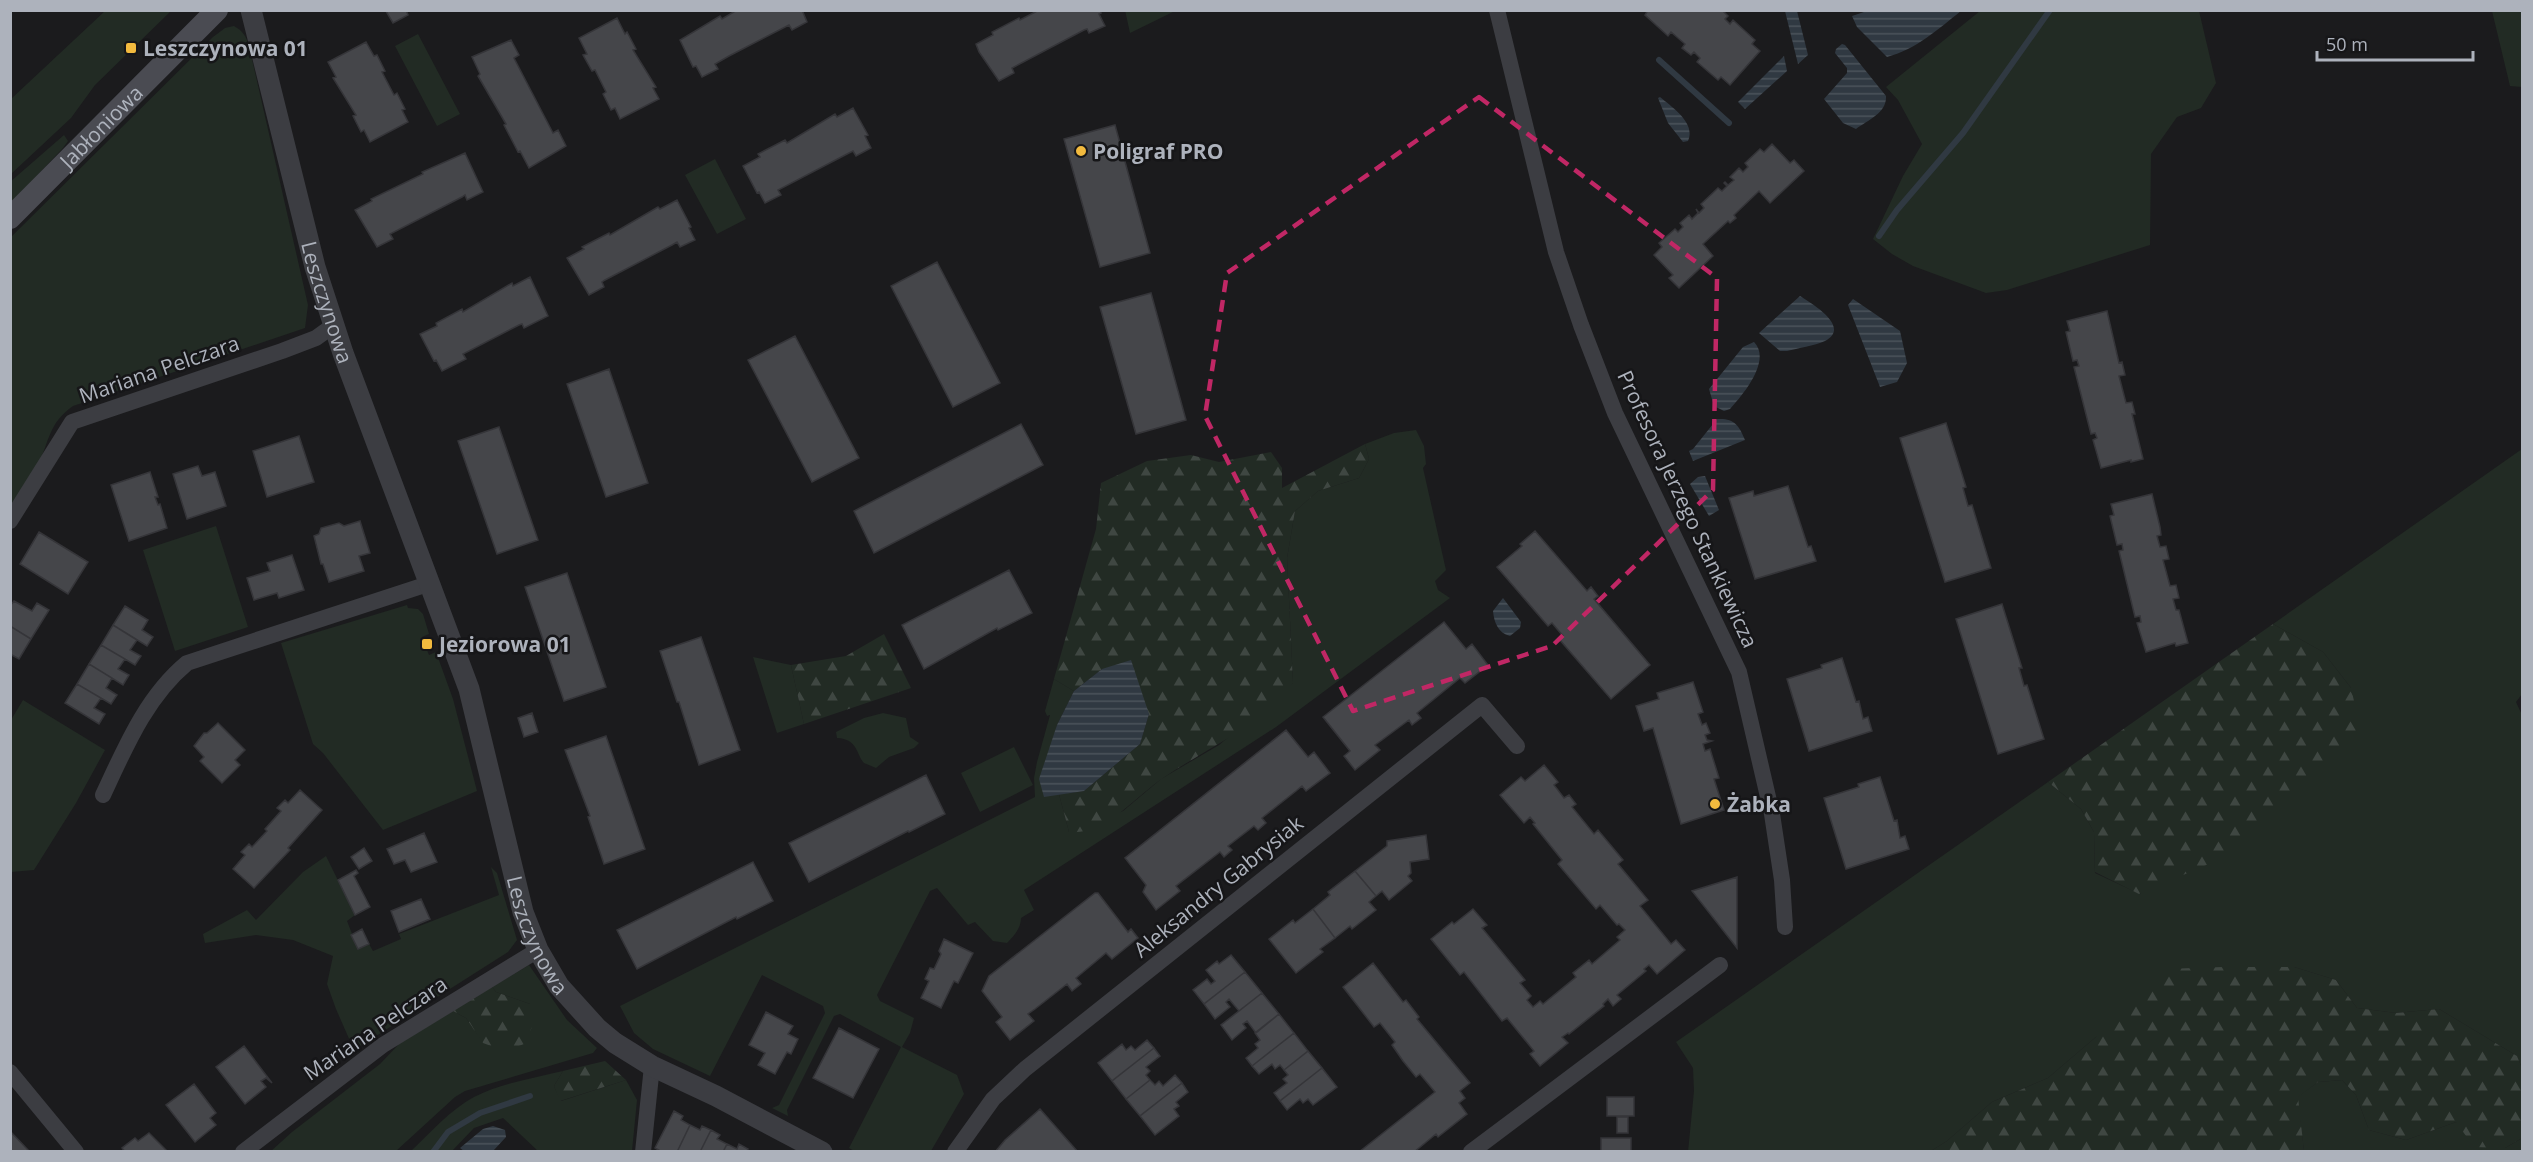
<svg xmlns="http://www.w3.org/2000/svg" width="2533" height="1162" font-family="'Open Sans',sans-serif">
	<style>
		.green { fill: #222b24 }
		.forest { fill: url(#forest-firs) }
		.water { fill: url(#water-rules) }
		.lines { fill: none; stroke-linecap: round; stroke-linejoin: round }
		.stream { stroke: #303942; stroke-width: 6 }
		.building { fill: #45464a; stroke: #353539; stroke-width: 1.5 }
		.minor { stroke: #3c3d42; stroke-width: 16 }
		.tertiary { stroke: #3c3d42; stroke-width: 21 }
		.secondary { stroke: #4a4b52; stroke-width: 22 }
		.marked { fill: none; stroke: #c02765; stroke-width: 4.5; stroke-dasharray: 12 8; stroke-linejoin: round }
		.poi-dot { fill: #f2ba3e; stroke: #161618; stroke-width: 2 }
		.labels { text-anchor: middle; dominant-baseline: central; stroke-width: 5; stroke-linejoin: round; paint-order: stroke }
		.poi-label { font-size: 21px; font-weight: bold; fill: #adb2bc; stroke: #161618; text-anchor: start }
		.street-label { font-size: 21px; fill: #adb2bc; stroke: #161618 }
	</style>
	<defs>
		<pattern id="forest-firs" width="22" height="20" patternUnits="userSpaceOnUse" patternTransform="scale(1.5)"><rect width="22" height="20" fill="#222b24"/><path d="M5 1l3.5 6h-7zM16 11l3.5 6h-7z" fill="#3f4742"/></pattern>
		<pattern id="water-rules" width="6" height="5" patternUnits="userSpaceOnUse" patternTransform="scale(1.5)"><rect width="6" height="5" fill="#303942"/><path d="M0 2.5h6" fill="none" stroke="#4b535b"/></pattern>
	</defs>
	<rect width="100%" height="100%" fill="#1b1b1d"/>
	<path class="green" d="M1125,10H1175V11L1130,33Z
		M105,11H171L95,85L71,118L11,174V99Z
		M1980,11H2199L2216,83L2201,108L2177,117L2151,154L2150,245L2007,290L1986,293L1913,266L1892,254L1873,239L1903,176L1922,144L1898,100L1886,87Z
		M2492,11H2522V87L2510,86Z
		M234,26C243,31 246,36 249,46L308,305L305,328L73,406C48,424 50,440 38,465C30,481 19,495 11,510V237L213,37L225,28Z
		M418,34L460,114L437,126L395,46Z
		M64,135L68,141L63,148L11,203L10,182Z
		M715,159L746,219L717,234L685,175Z
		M1416,430L1424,446L1426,464L1423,468L1446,570L1435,581L1438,590L1450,598L1276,727L1024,890L1034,910L1021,918C1021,928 1014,936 1007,943L993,941L975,922L968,925L937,888L930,891L877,995L880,1001L914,1018L910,1033L902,1047L957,1075L964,1094L931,1151L856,1152L849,1148L901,1047L840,1014L834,1016L787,1110L788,1116L772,1108L779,1105L825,1013L823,1006L762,975L710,1076L653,1049L634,1033L620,1006L1035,797L1034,778L1037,762L1050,715L1047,716L1045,711L1054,679L1074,691L1057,725L1044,796L1059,794L1069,832L1123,811L1161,779L1219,745L1293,683L1287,558L1295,511L1318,491L1359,478L1369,459L1365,444L1394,433Z
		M2522,449V694L2516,702L2522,715V1068L2517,1056L2439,1009L2396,1013L2357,1008L2336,980L2294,967H2224L2096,1037L2048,1078L1992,1102L1947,1141L1931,1151L1688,1152L1694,1091L1693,1068L1676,1042L2048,782L2081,809L2094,832L2095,873L2140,894L2351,688L2323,652L2273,624Z
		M216,526L248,627L175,651L143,550Z
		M407,605L408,608L418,609L423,614L429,634L422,637L429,655L436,652L453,699L477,791L383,830L323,753L313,744L281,643Z
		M753,657L791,665L804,724L777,733Z
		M23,700L105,750L76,803L34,870L11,872V720Z
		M883,713L906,718L910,737L919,743L914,748L889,757L876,768L864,763C856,754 858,739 837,738L836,732L864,718Z
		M1014,747L1033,785L980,812L961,773Z
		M326,856L355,915L347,921L358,949L369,944L373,951L401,939L399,934L499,895L491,867L497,873L517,940L508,952L354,1050L336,1009L327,984L333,956L293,940L256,935L205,943L203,934L247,910L256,920L303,872Z
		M529,965L567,1020L597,1048L593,1053L465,1091L455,1097L396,1151L270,1152L292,1132L380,1064L399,1044L453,1011L466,1018L484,1043L530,1004L496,992L492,987Z
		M563,1071L554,1086L561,1101L626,1080L637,1100L632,1151H538L503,1118L474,1128L452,1151L410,1152C430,1133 450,1110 474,1097C502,1083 534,1078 563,1071Z
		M2342,1080L2356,1095L2369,1130L2406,1140L2456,1122L2505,1148L2522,1138V1151H2304L2297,1097L2318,1082Z"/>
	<path class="forest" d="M1365,444L1369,459L1359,478L1318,491L1295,511L1287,558L1293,683C1286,691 1279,700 1271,707C1238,736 1198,754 1163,778C1135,797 1104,836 1069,832L1059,794L1084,791L1140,744L1149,714L1102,669L1074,691L1054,679L1096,529L1101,483L1147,461L1191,455L1219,462L1271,452L1282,468V488Z
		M2273,624L2323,652L2351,688L2360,727L2211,863L2139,894L2095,872L2094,832L2081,809L2048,782Z
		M884,634L911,688L804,724L791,665L846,656Z
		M2224,967H2294L2336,980L2357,1008L2396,1013L2439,1009L2517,1056L2522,1068V1138L2505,1148L2474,1147L2456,1122L2406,1140L2369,1130L2356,1095L2342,1080L2318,1082L2298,1097L2304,1151H1931L1947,1141L1992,1102L2048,1078L2096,1037L2164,969Z
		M492,987L496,992L530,1004L532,1027L524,1044L505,1051L483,1043L466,1018L453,1011Z
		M605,1061L626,1080L560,1101L554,1086L563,1071Z"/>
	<path class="water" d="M1870,10H1961V11C1938,29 1917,49 1887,57L1857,27L1852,16Z
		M1785,11H1797L1808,55L1798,64Z
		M1842,44L1845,45L1886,96C1887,113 1868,120 1856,129L1843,123L1824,99L1847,73V68L1835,53L1836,49Z
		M1784,56L1787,71L1745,109L1738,102Z
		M1660,97C1673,108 1696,123 1688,141L1683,142L1668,123L1658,98Z
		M1800,296C1811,303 1852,327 1825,341C1814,346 1798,348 1787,351H1780L1759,333Z
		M1853,299L1900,331L1907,363L1897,382L1880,387L1848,305Z
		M1754,342C1772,360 1743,395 1730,409L1724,411L1714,406L1709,389L1743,347Z
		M1717,419C1734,418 1739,425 1745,440L1693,461L1689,451L1693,449Z
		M1705,476L1719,510L1709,516L1690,484L1698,477Z
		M1503,598L1521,622L1520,628L1510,636C1498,633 1494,622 1493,611Z
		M1131,660L1149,714L1140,744L1084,791L1044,797L1039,779L1057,725L1074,691L1102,669Z
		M493,1126L505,1130L506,1137L493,1151H464L460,1148L483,1129Z"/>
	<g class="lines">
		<path class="stream" d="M1659,60L1729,123
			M1879,236L1897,210L1963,133L2050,10
			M433,1152L448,1132L480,1113L530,1096"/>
	</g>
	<path class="building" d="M383,10H406L408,15L393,23L386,11Z
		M737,10H802L807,22L792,30L789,25L729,56L715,64L718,69L702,77L696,66L693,67L680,40L720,16L722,19Z
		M1039,10H1100L1101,13L1099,14L1105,26L1089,33L1087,29L1084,30L1012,68L1014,73L999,81L979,52L976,44L993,35L992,32L1019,18L1020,20Z
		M1648,10H1722L1728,16L1725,19L1730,24L1733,20L1755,40L1752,44L1760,51L1730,85L1721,77L1718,80L1697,62L1700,58L1694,52L1691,55L1682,48L1685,44L1671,32L1668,36L1645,15Z
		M617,18L625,34L627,32L636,49L633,50L656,87L653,88L659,99L620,119L615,108L611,110L603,94L606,92L595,70L592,71L583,55L587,54L579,38Z
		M511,40L519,55L514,58L553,133L558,130L566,146L529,168L520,151L518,152L504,125L506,124L478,76L480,74L472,57Z
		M366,42L374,56L377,55L385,71L382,72L394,95L397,93L405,109L402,110L408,122L370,142L364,130L361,132L353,116L356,115L333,78L336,77L328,62Z
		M853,108L868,135L865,136L871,148L856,156L853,151L849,153L778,190L781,195L765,203L759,192L757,193L743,166L760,157L758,154L785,140L787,143L835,114L837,117Z
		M1115,125L1150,253L1100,267L1064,139Z
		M1772,144L1790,163L1794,160L1804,171L1770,203L1759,191L1734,215L1736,218L1730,223L1728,221L1703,244L1713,256L1679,288L1669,278L1673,275L1654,255L1662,247L1659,243L1675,229L1678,232L1683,227L1680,223L1689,215L1692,219L1698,213L1696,209L1699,213L1704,208L1701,204L1718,188L1722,191L1727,186L1724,183L1725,182L1728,185L1734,180L1730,177L1739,168L1743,172L1748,167L1745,163L1760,149L1764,152Z
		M465,153L483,192L467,200L465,195L462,197L390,234L393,239L377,247L355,210L372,201L371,199L423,174L422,172Z
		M677,200L691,227L689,228L695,240L680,247L677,242L672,245L605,280L602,282L604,287L589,295L567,258L584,249L582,247L609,233L610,235L658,207L660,209Z
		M937,262L1000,383L953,407L891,286Z
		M530,277L548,316L524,328L522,324L519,325L463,354L466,359L442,371L436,360L434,361L420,334L437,326L436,323L462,309L463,312L512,283L513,286Z
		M1151,293L1186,420L1136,434L1100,307Z
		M2107,311L2119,363L2122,362L2125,375L2119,376L2126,403L2132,402L2135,414H2132L2143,459L2131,462V460L2101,468L2093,440L2097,438L2095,433L2091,434L2074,367L2079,366L2077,360L2073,361L2066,332L2070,331L2067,321Z
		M795,336L859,458L812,482L748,360Z
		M609,369L648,483L606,497L567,384Z
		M1946,423L1966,487L1963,488L1968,506L1972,505L1991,568L1945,582L1900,438Z
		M1021,424L1043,465L874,553L854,511Z
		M499,427L538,540L497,554L458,441Z
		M299,436L314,482L267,497L253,451Z
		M198,466L202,476L215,472L226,506L187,519L173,474Z
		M150,472L158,497H155L158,505L160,504L167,528L129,541L111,485Z
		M1788,486L1808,547L1811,546L1816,561L1755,579L1729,498L1753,491L1754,496Z
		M2152,494L2160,527L2161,535L2157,536L2160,547L2166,546L2169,559L2163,560L2170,586L2176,585L2179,598L2173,599L2176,610H2179L2188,643L2176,646L2175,643L2146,652L2137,623L2141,622L2140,616L2135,617L2119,551L2123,550L2122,544L2117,545L2110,516L2114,515L2111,504Z
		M360,521L370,553L359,556L364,571L329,582L323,564H321L314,536L319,534L321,528L339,523L344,526Z
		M1535,531L1587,591L1591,587L1598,596L1594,599L1650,665L1611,699L1559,639L1563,636L1552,623L1548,626L1497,567L1522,546L1520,544Z
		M39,532L88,562L68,594L20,564Z
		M292,555L304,590L279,598L277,593L254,600L247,578L270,571L267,563Z
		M1009,570L1032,613L998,630L997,628L924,669L902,625Z
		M567,573L606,687L564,701L525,587Z
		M14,601L32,611L37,603L49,610L31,639L10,626V606Z
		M2002,604L2022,668H2019L2024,686L2027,685L2044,739L1998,754L1956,619Z
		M125,606L148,620L142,630L153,637L147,646L113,625Z
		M1444,622L1466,649L1472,644L1488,665L1465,683L1460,678L1417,713L1421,718L1412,725L1409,720L1382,740L1375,745L1380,750L1355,770L1344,756L1350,751L1323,717Z
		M113,625L137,640L130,650L141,656L135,665L101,645Z
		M10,626L31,639L19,659L10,654Z
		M701,637L740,750L699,765L679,702H677L660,651Z
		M101,645L125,659L118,669L129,675L123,685L89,664Z
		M1842,658L1856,702L1859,701L1863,719L1868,717L1872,731L1809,751L1787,679L1822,668L1821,665Z
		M89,664L112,678L106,688L117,695L111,704L77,684Z
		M1693,682L1703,712L1698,714L1702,725L1706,723L1710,733L1705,735L1707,740L1712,741L1703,744L1705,751L1710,749L1719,778L1714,779L1724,810L1681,824L1653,728L1644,731L1636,706L1659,699L1657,693Z
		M77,684L101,698L94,708L105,714L99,724L65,703Z
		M532,713L538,732L524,737L518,718Z
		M218,723L245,750L235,760L240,765L222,783L200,761L204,757L194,746L204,733H207Z
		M1286,730L1308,757L1314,752L1330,773L1306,791L1302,786L1296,791L1262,818L1266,823L1258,830L1254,826L1228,846L1232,850L1224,857L1220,852L1176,886L1180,891L1156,910L1143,892L1146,885L1125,858Z
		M606,736L645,849L604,864L588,817L590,816L565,750Z
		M1544,765L1558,782L1554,785L1564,798L1569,795L1576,804L1572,807L1594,834L1598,830L1623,860L1618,864L1648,900L1640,906L1671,944L1676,940L1685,950L1657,974L1649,965L1644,969L1646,971L1617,995L1621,999L1613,1006L1608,999L1603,1004L1604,1006L1569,1034L1568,1033L1562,1037L1568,1043L1540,1066L1530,1054L1534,1051L1507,1018L1502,1021L1464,972L1460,975L1431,939L1452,922L1454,924L1473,909L1487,925L1482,928L1525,980L1520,983L1531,996L1527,1000L1533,1007L1540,1001L1543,1004L1576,977L1573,973L1589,960L1592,964L1620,940L1617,937L1625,930L1619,924L1617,925L1600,905L1596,909L1558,864L1562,860L1533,824L1535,823L1530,817L1524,823L1500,795L1521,777L1525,781Z
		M926,775L945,814L909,832L908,831L809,882L789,843Z
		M1880,777L1894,821L1897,820L1900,838L1905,836L1909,849L1846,869L1824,798L1859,787L1858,784Z
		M300,790L322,810L288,848L290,850L254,888L233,869L245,855L241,852L249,844L252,847L267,831L265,829L281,811L277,808L285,800L288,803Z
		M424,833L437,862L411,872L405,860L394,864L387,849Z
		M1426,835L1429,859L1410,862L1411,873L1408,876L1412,881L1389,900L1382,891L1376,896L1355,871L1387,846V841Z
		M364,848L372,861L359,869L351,857Z
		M753,862L773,901L737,919L736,917L637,969L617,930Z
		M356,870L358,873L354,876L370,907L355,915L338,880Z
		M1355,871L1376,896L1369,902L1376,910L1352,929L1350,926L1335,938L1313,909L1330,895L1328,892Z
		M1737,877V948L1692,891Z
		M1095,893H1098L1128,932L1131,929L1138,938L1112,959L1106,953L1076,978L1081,984L1072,991L1067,984L1035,1009L1028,1014L1034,1021L1010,1040L996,1022L1002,1017L982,991L989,976Z
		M421,899L430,919L399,932L391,911Z
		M1313,909L1335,938L1320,949L1323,952L1296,973L1269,939L1293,920L1295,923Z
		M362,929L369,944L358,949L351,935Z
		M944,939L973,953L958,983L954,981L941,1008L921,998L929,981L925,979L930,968L934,969L941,954L939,951Z
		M1231,955L1245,972L1204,1004L1193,990L1207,979L1211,984L1215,981L1206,970L1217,961L1219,964Z
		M1373,963L1403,1002L1406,1000L1419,1017L1417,1019L1470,1083L1460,1091L1465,1098L1459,1103L1467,1114L1438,1137L1436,1134L1414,1152H1359L1435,1092L1420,1074L1416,1077L1403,1061L1392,1045L1395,1042L1380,1023L1374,1027L1343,987Z
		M1245,972L1262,993L1239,1011L1229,999L1226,1002L1230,1007L1215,1019L1204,1004Z
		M1262,993L1279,1014L1256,1033L1247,1021L1243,1024L1246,1028L1232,1040L1221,1025Z
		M766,1012L793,1026L788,1034L798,1039L791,1054L787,1052L775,1074L758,1065L765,1053L749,1045Z
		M1279,1014L1294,1033L1252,1066L1246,1058L1258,1048L1255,1044L1260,1040L1255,1033Z
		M839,1028L879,1049L853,1098L813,1078Z
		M1294,1033L1308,1051L1284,1070L1280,1065L1275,1069L1272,1064L1259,1074L1252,1066Z
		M1147,1040L1154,1048L1112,1081L1098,1063L1122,1044L1126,1050L1131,1046L1135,1050Z
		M244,1046L272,1083L266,1078L261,1081L266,1087L245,1104L216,1067Z
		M1154,1048L1160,1056L1146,1067L1150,1071L1146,1075L1150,1080L1126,1099L1112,1081Z
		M1308,1051L1322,1068L1280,1101L1274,1093L1287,1083L1283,1079L1288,1075L1284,1070Z
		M1322,1068L1337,1087L1313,1105L1308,1099L1303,1103L1300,1099L1287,1110L1280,1101Z
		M1175,1075L1182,1083L1140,1116L1126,1099L1150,1080L1155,1085L1159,1081L1163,1086Z
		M1182,1083L1188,1092L1176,1102L1179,1106L1174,1109L1179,1116L1155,1135L1140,1116Z
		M194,1084L216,1113L210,1118L216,1125L195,1142L166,1105Z
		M1607,1097H1634V1116H1607Z
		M1040,1109L1078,1152H995L1005,1140Z
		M674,1111L683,1116L681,1120L690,1125L677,1152H662L655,1148Z
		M1617,1117H1628V1133H1617Z
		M690,1125L700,1130L702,1126L711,1130L700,1152H677Z
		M711,1130L720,1135L717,1139L727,1144L723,1152H700Z
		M10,1131L28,1150L26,1152H10Z
		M149,1133L167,1151L125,1152L122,1148L135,1138L138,1141Z
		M1601,1138H1631V1152H1601Z
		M727,1144L737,1149L739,1144L748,1149L746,1152H723Z"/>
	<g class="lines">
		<path class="minor" d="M1497,10L1556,252L1581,325L1615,413L1739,672L1772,814L1782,880L1785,927
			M10,521L72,422L282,351L316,338L334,325
			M103,795C125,748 146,697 187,663L431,583
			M10,1072L76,1152
			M243,1152L383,1045L538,950
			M643,1152L652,1066
			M955,1152L993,1099L1025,1069L1482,705L1517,746
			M1471,1152L1720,965"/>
		<path class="tertiary" id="s1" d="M251,10L315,267L343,353L469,689L523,912L538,950L559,986L597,1028L615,1043L652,1066L716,1096L822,1152"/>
		<path class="secondary" id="s2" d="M10,218L217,10"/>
	</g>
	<path class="marked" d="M1479,97L1717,278L1713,490L1552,646L1353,711L1205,416L1227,273Z"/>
	<g class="poi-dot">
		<rect x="125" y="42" width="12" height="12" rx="3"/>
		<circle cx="1081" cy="151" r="6"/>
		<rect x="421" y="638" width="12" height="12" rx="3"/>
		<circle cx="1715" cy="804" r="6"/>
	</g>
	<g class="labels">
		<g class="poi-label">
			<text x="143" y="48">Leszczynowa 01</text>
			<text x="1093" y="151">Poligraf PRO</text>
			<text x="439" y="644">Jeziorowa 01</text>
			<text x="1727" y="804">Żabka</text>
		</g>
		<g class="street-label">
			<text stroke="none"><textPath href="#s2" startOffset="129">Jabłoniowa</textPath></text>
			<text stroke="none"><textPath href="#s1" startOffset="302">Leszczynowa</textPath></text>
			<text transform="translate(159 369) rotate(-19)">Mariana Pelczara</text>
			<text transform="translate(1688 509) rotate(65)">Profesora Jerzego Stankiewicza</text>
			<text transform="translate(1218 886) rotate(-39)">Aleksandry Gabrysiak</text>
			<text stroke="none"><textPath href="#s1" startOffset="970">Leszczynowa</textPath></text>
			<text transform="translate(375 1028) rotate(-34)">Mariana Pelczara</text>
		</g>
	</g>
	<rect width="2533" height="1162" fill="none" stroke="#adb2bc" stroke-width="24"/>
	<path d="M2317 51v9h156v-9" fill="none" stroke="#adb2bc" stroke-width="3"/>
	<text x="2326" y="51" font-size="18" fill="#adb2bc" stroke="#161618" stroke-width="4.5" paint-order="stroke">50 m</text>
</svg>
